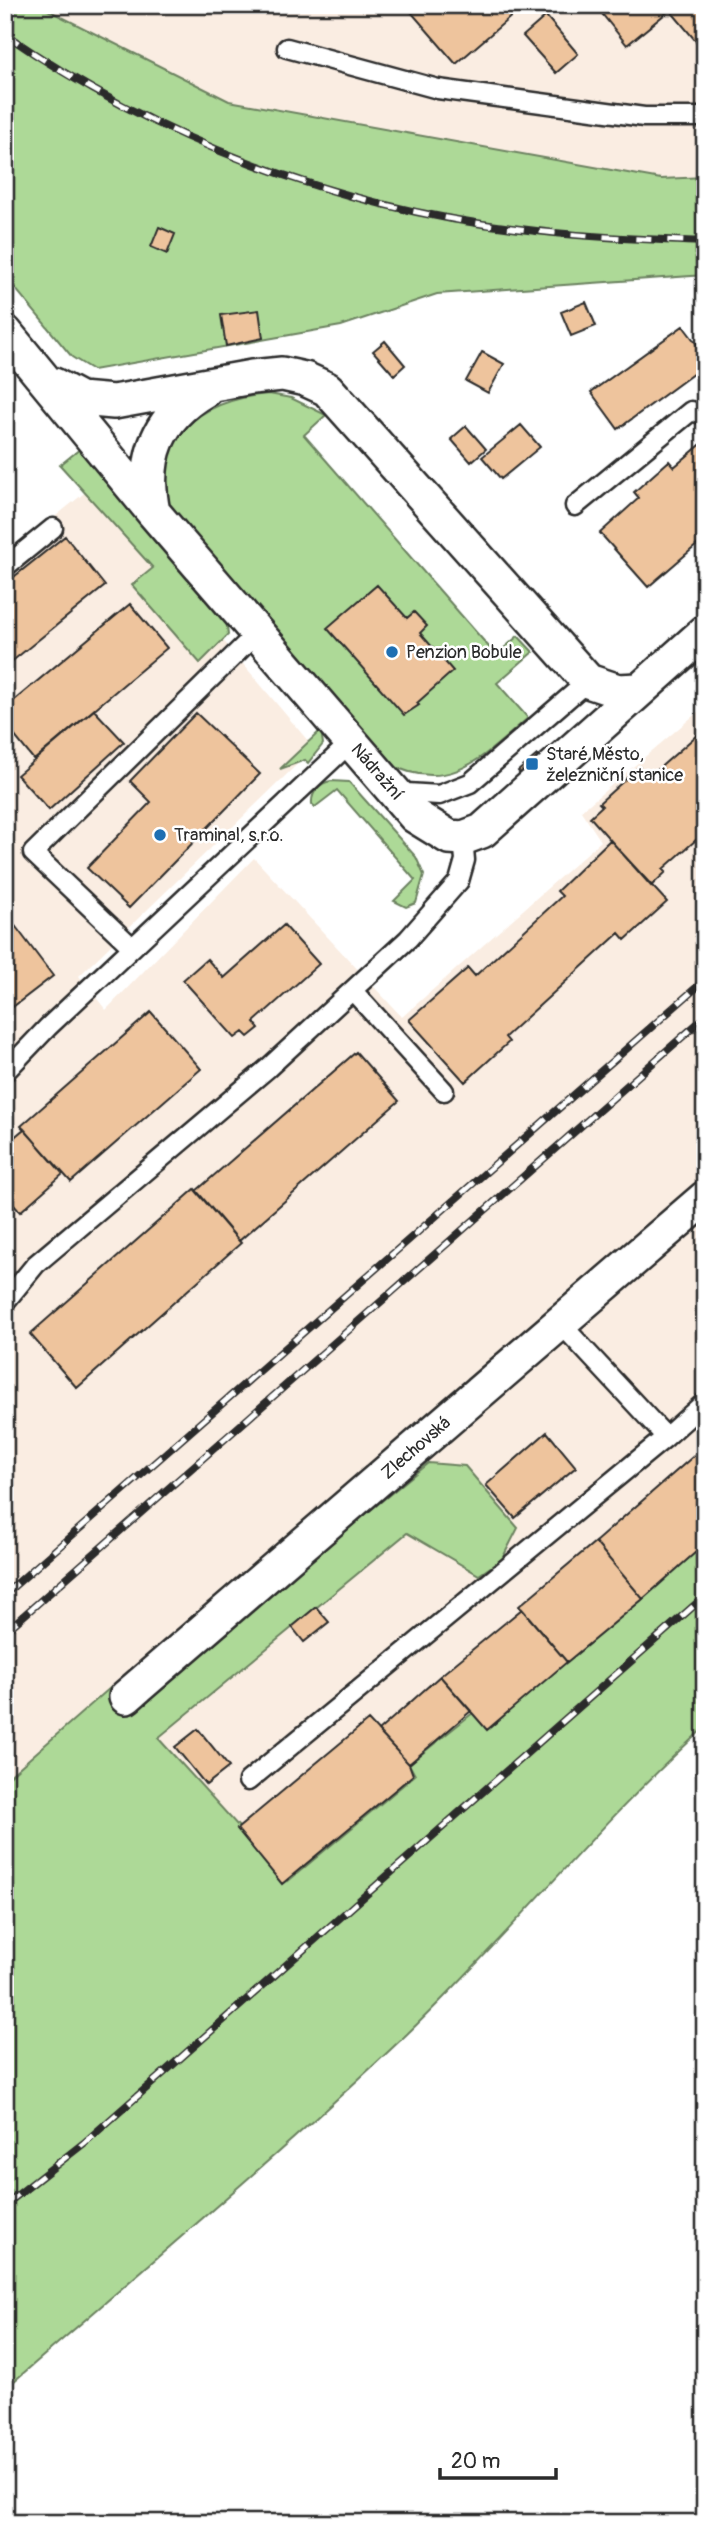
<svg xmlns="http://www.w3.org/2000/svg" width="710" height="2528" font-family="Pangolin,sans-serif">
	<style>
		.built { fill: #faede2 }
		.green { fill: #add997; stroke: #6c8261; stroke-width: 2 }
		.building { fill: #eec49d; stroke: #2b2b2b; stroke-width: 2 }
		.lines { fill: none; stroke-linecap: round; stroke-linejoin: round }
		.lane-casing { stroke: #2b2b2b; stroke-width: 23 }
		.street-casing { stroke: #2b2b2b; stroke-width: 38 }
		.lane { stroke: #fff; stroke-width: 18 }
		.street { stroke: #fff; stroke-width: 33 }
		.rail-casing { stroke: #2b2b2b; stroke-width: 8 }
		.rail { stroke: #fff; stroke-width: 5; stroke-dasharray: 16; stroke-linecap: butt }
		.poi-dot { fill: #1f6fb2; stroke: #fff; stroke-width: 2.5 }
		.labels { text-anchor: middle; dominant-baseline: central; stroke-width: 5; stroke-linejoin: round; paint-order: stroke }
		.poi-label { font-size: 18px; fill: #2b2b2b; stroke: #fff; text-anchor: start }
		.street-label { font-size: 18px; fill: #2b2b2b; stroke: #fff }
	</style>
	<rect width="100%" height="100%" fill="#fff"/>
	<filter id="ink" filterUnits="userSpaceOnUse"><feTurbulence type="fractalNoise" baseFrequency=".0143" numOctaves="2"/><feDisplacementMap in="SourceGraphic" scale="14" xChannelSelector="R" yChannelSelector="G"/><feConvolveMatrix kernelMatrix="1 2 1 2 8 2 1 2 1" color-interpolation-filters="sRGB"/></filter>
	<g filter="url(#ink)">
		<path class="built" d="M38,5H705V177L661,179L229,101Z
			M93,486L314,748L79,976L106,1010L254,858L402,1017L601,841L581,811L705,706V1653L358,1959L112,1687L5,1780V557Z"/>
		<path class="green" d="M5,5H38L229,101L661,179L705,177V275L437,294L341,326L93,370L72,357L5,276Z
			M269,394L291,398L326,415L304,435L496,655L518,636L533,652L497,683L528,718C483,756 450,796 387,763L173,517C145,442 198,399 269,394Z
			M80,449L226,619L228,635L200,663L132,585L153,568L60,465Z
			M321,730L323,744L308,763L305,760L280,769Z
			M331,781L349,782L416,857L424,875L416,903L406,907L394,901L415,880L337,790L315,807L312,804C311,792 320,783 331,781Z
			M428,1463L465,1466L518,1528L502,1559L479,1575L407,1533L158,1738L288,1881L415,1775L409,1764L474,1712L705,1543V1727C599,1823 509,1936 406,2035C277,2157 140,2272 5,2389V1780L111,1687L131,1707Z"/>
		<path class="building" d="M405,5H506L514,14L456,64Z
			M595,5H705V52L670,10L627,45Z
			M546,16L578,54L556,73L523,36Z
			M159,227L175,234L167,254L151,247Z
			M586,302L596,326L571,336L561,312Z
			M259,310L263,338L226,346L221,315Z
			M683,326L705,355V365L618,429L591,392Z
			M385,341L405,365L394,375L373,351Z
			M482,352L504,364L488,393L466,381Z
			M521,425L540,447L501,479L482,457Z
			M466,426L486,449L471,462L451,439Z
			M705,441V538L648,587L600,533L639,498L634,492L669,461L674,467Z
			M65,536L105,586L5,667V584Z
			M377,585L407,618L414,612L427,626L420,633L453,671L417,703L419,705L404,715L327,628Z
			M130,604L167,648L34,760L5,724V708Z
			M94,710L124,742L49,810L17,775Z
			M196,713L260,774L129,908L87,868L151,802L130,781Z
			M705,728V832L663,869L666,872L651,886L590,817L602,806L599,803L639,767L648,778Z
			M537,755L541,761L523,777L518,771Z
			M610,840L667,902L625,940L619,933L505,1037L509,1042L465,1082L409,1020L468,968L475,976L562,896L557,891Z
			M10,919L53,976L10,1009L5,1003V923Z
			M284,925L319,964L254,1022L259,1028L248,1037L243,1032L235,1038L183,980L207,959L224,978Z
			M151,1012L201,1069L71,1182L21,1126Z
			M356,1052L399,1101L239,1241L196,1191Z
			M24,1129L63,1174L20,1212L5,1195V1145Z
			M195,1189L241,1243L77,1388L30,1334Z
			M547,1432L576,1467L515,1518L486,1485Z
			M705,1446V1544L643,1599L595,1542Z
			M595,1542L643,1599L567,1662L519,1606Z
			M316,1607L329,1622L304,1642L292,1627Z
			M522,1609L567,1662L487,1730L440,1676Z
			M440,1676L471,1711L409,1764L378,1731Z
			M368,1720L409,1764L413,1775L282,1884L237,1829Z
			M198,1729L229,1767L206,1785L175,1747Z"/>
		<g class="lines">
			<g class="lane-casing">
				<path id="lane" d="M287,48L438,89L644,117H705
					M575,506L691,411L705,415
					M5,567L53,528
					M395,789L407,793L439,795L470,783L588,681
					M132,947L33,853L257,633
					M353,991L444,1091
					M5,1072L48,1027L351,742
					M5,1302L36,1264L268,1068L408,939L459,881L465,860L463,838
					M666,1437L705,1402
					M248,1781L666,1437L560,1323"/>
			</g>
			<g class="street-casing">
				<path id="street" d="M5,332L153,512L415,816L449,837L463,838L482,831L705,632
					M54,385L80,399L114,402L252,377L282,374L305,379L327,389L588,681L618,691L638,690
					M153,512C142,458 157,418 205,390
					M126,1697L705,1198"/>
			</g>
			<use href="#lane" class="lane"/>
			<use href="#street" class="street"/>
			<g class="rail-casing">
				<path id="rail" d="M5,34C156,139 337,208 520,229C581,237 643,239 705,242
					M5,1594L705,980
					M5,1632L705,1017
					M5,2205L84,2143L705,1596"/>
			</g>
			<use href="#rail" class="rail"/>
		</g>
	</g>
	<g class="poi-dot">
		<circle cx="392" cy="652" r="7"/>
		<rect x="525" y="757" width="14" height="14" rx="3.5"/>
		<circle cx="160" cy="835" r="7"/>
	</g>
	<g class="labels">
		<g class="poi-label">
			<text x="406" y="652">Penzion Bobule</text>
			<text x="546" y="754">Staré Město,<tspan x="546" dy="21">železniční stanice</tspan></text>
			<text x="174" y="835">Traminal, s.r.o.</text>
		</g>
		<g class="street-label">
			<text transform="translate(377 772) rotate(49)">Nádražní</text>
			<text transform="translate(416 1448) rotate(-41)">Zlechovská</text>
		</g>
	</g>
	<rect width="710" height="2528" fill="none" stroke="#fff" stroke-width="28"/>
	<rect x="14" y="14" width="682" height="2500" fill="none" stroke="#2b2b2b" stroke-width="2.5" filter="url(#ink)"/>
	<path d="M440 2468v10h116v-10" fill="none" stroke="#2b2b2b" stroke-width="3.5"/>
	<text x="451" y="2468" font-size="21" fill="#2b2b2b" stroke="#ffffff" stroke-width="5" paint-order="stroke">20 m</text>
</svg>
